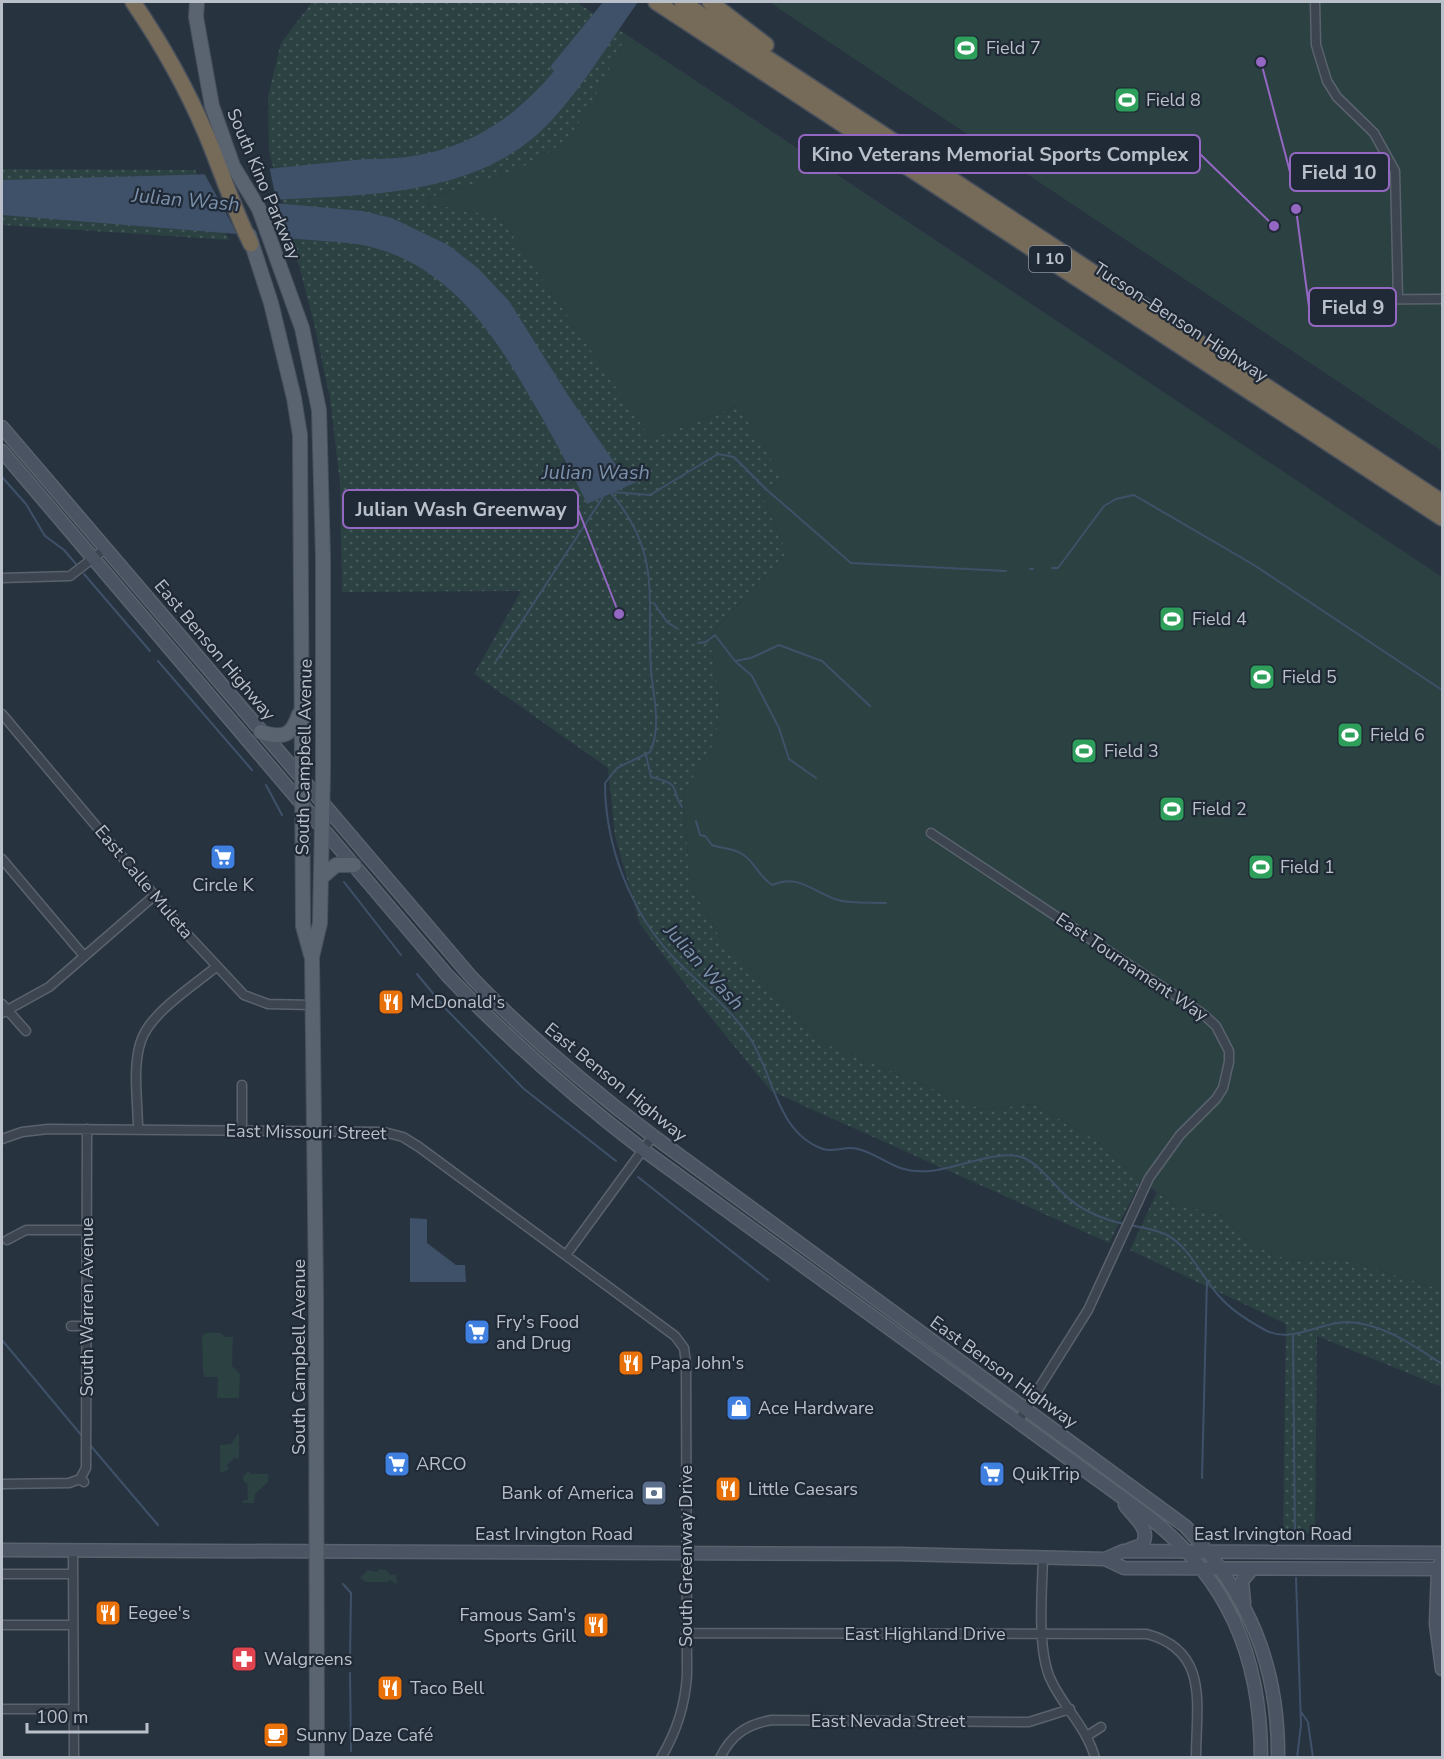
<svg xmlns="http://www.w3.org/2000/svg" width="1444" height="1759" font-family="'Nunito Sans',sans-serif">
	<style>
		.grass { fill: #2b4142 }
		.park { fill: url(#park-dots) }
		.water { fill: #3f5168 }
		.pier { fill: #283340 }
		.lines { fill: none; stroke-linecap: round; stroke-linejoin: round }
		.stream { stroke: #3f5168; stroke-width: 2 }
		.street-casing { stroke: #5a626e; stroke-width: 11 }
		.secondary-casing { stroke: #5a626e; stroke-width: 15 }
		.primary-casing { stroke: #48505d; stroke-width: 16 }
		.highway-casing { stroke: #464f5b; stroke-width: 18 }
		.street { stroke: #3c4550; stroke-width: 8 }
		.secondary { stroke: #4a5463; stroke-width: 12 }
		.primary { stroke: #5a6470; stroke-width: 14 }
		.highway { stroke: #766a59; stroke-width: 15 }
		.labels { text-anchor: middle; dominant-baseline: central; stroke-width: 4.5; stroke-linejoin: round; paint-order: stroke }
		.shield { fill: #202936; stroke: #8b939e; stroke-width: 1.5 }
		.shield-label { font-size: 16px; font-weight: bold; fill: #b9c0ca }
		.poi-label { font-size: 18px; fill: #b9c0ca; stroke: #202936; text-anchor: start }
		.street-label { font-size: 18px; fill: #b9c0ca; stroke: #202936 }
		.water-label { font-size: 20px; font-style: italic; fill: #7b91ab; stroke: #202936 }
		.leader { fill: none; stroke: #9467c3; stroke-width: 2 }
		.callout-dot { fill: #9467c3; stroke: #202936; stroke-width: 2 }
		.callout { fill: #202936; stroke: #9467c3; stroke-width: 2 }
		.callout-label { font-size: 20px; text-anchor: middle; font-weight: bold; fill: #b9c0ca }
	</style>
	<defs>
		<pattern id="park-dots" width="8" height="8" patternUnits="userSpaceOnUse" patternTransform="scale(1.5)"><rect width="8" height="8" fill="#2b4142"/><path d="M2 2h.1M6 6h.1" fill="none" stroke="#485b5c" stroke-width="1.8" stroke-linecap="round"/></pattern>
	</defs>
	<rect width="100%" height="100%" fill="#283340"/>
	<path class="grass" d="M769,2H1442V451Z
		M627,35L1442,577V1290L1339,1258L1291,1261L1252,1245L1222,1215L1174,1204L1141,1181L1095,1140L1033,1104L983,1110L823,1043L720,938L690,885L683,794L715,740L720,703L709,635L787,553L761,493L781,479L737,406L651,440L500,217L417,202L513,169L574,128Z
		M206,1333H221L225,1337H233L232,1366L240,1374L239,1398H217L218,1377H205L203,1373L202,1336Z
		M239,1432V1459L234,1458L227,1465L229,1469L220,1473V1445L231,1444Z
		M248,1471L251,1474H268V1482L255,1494L254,1503H243V1500H248L247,1483L244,1482L243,1477Z
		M379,1569L387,1570L390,1575L396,1574L397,1584L389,1580L388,1582H366L360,1578L368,1570L377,1572Z"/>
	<path class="park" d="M312,2H576L627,35C610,64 595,102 575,128C539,175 469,180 419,202L500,217L651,439L738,406L782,478L761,493L787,553L709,635L720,703L715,741L683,794L690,885L720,938L823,1043L983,1110L1033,1104L1095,1140L1141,1181L1109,1243L771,1091L703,1008L640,924L615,836L608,768L474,674L521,591L342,592L340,483L330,398L313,319L269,151L268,96L281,43Z
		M2,169L195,170L229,240L2,225Z
		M1157,1192L1174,1204L1222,1215L1252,1245L1291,1261L1339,1258L1442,1290V1387L1317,1336L1315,1533H1283L1286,1324L1130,1250Z"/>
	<path class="water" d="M603,2H638C610,41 585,84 552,120C477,202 353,194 252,201L363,211L392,218L448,245L478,268L509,301L568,395L623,475L637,482L587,504C569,466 549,429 527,392C491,329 446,266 371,247C360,244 347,243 335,242L2,215V180L217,174L365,159C445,161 503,132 554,71L550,67Z
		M410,1218L427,1219V1243L456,1265H465L466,1282H410Z"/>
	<path class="pier" d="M269,166L285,241L239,237L203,171Z"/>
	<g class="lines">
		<path class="stream" d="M2,477L26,504L45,536L64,550L76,564
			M613,492L650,495L718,454L734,457L767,490L851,563L1006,571
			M611,493C663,555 646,598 651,670C653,695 662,728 650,752L617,768L605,783C605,845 630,911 673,957C698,983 727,1005 748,1035C774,1072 775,1132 823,1149C835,1153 846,1145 858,1149C887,1157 894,1174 930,1171C955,1169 1002,1148 1024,1158C1040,1165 1052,1183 1064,1194C1080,1210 1102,1219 1124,1224
			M1052,568H1058L1104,506L1116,499L1134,495L1254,565L1442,690
			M1030,569H1033
			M84,574L150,651
			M654,603L667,622L678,629
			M698,643L706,642L715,635L735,661L751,658L779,645L822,661L870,706
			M158,661L252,770
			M496,661L603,497
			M735,661L752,676L779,728L789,759L816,778
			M646,755L651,777C684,785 669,788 682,807
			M266,785L282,815
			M696,821L700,835L705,836L712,845C723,849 736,848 745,856C756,865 760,877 772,885C799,873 814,893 838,900C853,904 871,902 886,903
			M344,882L401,955
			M417,974L445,1008L524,1089L616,1161
			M638,1177L768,1280
			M1130,1225C1142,1228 1154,1229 1165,1234C1190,1246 1201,1277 1219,1296C1231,1310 1250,1322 1267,1331C1293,1343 1321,1322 1347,1322C1383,1323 1414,1346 1442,1364
			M1293,1334L1295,1538
			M2,1340L82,1436
			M90,1445L158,1525
			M1202,1478L1207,1280
			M1296,1578L1301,1725L1297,1758
			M343,1584L351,1593L350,1659
			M350,1673L351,1751
			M1301,1712L1308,1722L1313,1758"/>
		<g class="street-casing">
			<path id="street" d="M1315,2L1316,45L1327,81L1337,97L1374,133L1395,171L1398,299
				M1314,300L1442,299
				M2,578L70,576L105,549
				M2,714L186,933L244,995L268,1004L312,1005
				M931,833L1203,1014L1216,1026L1229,1051V1062L1223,1088L1216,1099L1180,1135L1149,1178L1088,1310L1017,1423
				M2,859L84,956
				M2,1004L26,1031
				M2,1013L49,987L155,895
				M242,1085V1130
				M138,1129C138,1102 132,1067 141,1041C150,1013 193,986 216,967
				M2,1139L22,1132L48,1129L384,1132L403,1137L419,1147L675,1336L684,1348L686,1363L687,1675C685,1706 677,1731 661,1758
				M7,1240L26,1230H88
				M566,1255L653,1136
				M71,1326H87
				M84,1482L80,1479L86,1468L87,1129
				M2,1484L69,1483L80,1479
				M73,1550L74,1758
				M1043,1558C1042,1591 1037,1648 1050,1678C1062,1706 1087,1727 1095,1758
				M2,1574H73
				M2,1625H73
				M686,1633L1147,1634C1210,1651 1196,1705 1196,1758
				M2,1709H74
				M1087,1736L1101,1727
				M720,1758C731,1735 747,1724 772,1720L1029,1722L1070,1709"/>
		</g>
		<g class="secondary-casing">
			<path id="secondary" d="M2,427L472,978C528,1036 588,1087 653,1136L1185,1526C1248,1593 1279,1665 1278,1758
				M2,451L447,975C508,1039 572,1095 642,1149L1145,1514C1227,1577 1261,1654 1261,1758
				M1125,1505C1134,1518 1152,1529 1142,1545L1130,1549
				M2,1550L900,1554L1105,1559L1124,1568L1442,1569
				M1105,1559L1123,1551L1442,1553
				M1441,1562L1438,1569L1436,1624L1442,1669
				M1244,1603L1242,1581L1252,1569"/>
		</g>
		<g class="primary-casing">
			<path id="primary" d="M197,2L196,17L212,106L233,166L259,209L302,328L319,410L323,557V771L320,923L312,957L316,1295L317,1758
				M249,235L271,303L294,398L300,435L303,926L311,955
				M261,732C283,739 292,736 299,714
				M321,878L336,865H354"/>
		</g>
		<g class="highway-casing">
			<path id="highway" d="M133,2C161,43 186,87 206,134C221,170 233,208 251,244
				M656,2L1442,518
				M682,2L1442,502
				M710,2L766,45"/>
		</g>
		<use href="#street" class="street"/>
		<use href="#secondary" class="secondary"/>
		<use href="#primary" class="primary"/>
		<use href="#highway" class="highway"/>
	</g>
	<defs>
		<g id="stadium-square" transform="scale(1.35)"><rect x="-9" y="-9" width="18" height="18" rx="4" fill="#2e9e5b" stroke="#202936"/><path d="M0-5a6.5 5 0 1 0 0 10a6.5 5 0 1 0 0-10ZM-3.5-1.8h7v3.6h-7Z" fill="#fff"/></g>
		<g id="supermarket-square" transform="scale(1.35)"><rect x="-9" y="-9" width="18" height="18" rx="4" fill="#3f7fe0" stroke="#202936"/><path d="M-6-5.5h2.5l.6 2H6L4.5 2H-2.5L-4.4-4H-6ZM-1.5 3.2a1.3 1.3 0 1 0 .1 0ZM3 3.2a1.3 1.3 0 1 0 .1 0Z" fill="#fff"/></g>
		<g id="restaurant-square" transform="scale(1.35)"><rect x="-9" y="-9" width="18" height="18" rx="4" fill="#e8710a" stroke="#202936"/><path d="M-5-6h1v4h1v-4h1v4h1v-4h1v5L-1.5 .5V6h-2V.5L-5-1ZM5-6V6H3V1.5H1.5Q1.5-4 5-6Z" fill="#fff"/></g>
		<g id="shop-square" transform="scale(1.35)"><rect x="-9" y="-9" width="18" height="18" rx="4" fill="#3f7fe0" stroke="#202936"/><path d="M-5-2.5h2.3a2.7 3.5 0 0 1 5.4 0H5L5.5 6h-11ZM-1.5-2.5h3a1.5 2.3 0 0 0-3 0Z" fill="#fff"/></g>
		<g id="bank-square" transform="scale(1.35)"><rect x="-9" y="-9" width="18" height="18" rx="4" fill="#5c6f8a" stroke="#202936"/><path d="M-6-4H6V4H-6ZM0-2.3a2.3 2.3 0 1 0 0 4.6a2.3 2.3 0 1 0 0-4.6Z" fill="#fff"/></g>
		<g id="pharmacy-square" transform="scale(1.35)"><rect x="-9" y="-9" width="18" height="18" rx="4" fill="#e0444e" stroke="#202936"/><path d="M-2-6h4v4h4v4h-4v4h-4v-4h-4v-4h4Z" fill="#fff"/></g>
		<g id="cafe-square" transform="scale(1.35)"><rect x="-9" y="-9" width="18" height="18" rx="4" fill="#e8710a" stroke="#202936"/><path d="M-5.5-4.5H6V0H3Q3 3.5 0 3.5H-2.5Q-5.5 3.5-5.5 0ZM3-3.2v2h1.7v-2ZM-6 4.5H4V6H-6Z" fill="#fff"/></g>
	</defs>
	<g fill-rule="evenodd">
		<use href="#stadium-square" x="966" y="48"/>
		<use href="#stadium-square" x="1127" y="100"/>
		<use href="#stadium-square" x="1172" y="619"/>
		<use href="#stadium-square" x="1262" y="677"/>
		<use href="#stadium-square" x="1350" y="735"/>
		<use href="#stadium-square" x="1084" y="751"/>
		<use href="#stadium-square" x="1172" y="809"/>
		<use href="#supermarket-square" x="223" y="857"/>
		<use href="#stadium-square" x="1261" y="867"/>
		<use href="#restaurant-square" x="391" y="1002"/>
		<use href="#supermarket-square" x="477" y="1332"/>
		<use href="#restaurant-square" x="631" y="1363"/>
		<use href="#shop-square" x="739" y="1408"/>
		<use href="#supermarket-square" x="397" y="1464"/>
		<use href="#supermarket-square" x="992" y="1474"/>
		<use href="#restaurant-square" x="728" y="1489"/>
		<use href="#bank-square" x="654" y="1493"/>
		<use href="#restaurant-square" x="108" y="1613"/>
		<use href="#restaurant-square" x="596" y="1625"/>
		<use href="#pharmacy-square" x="244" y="1659"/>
		<use href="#restaurant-square" x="390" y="1688"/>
		<use href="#cafe-square" x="276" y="1735"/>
	</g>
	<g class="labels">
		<rect class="shield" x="1029" y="246" width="42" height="26" rx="4.5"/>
		<g class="shield-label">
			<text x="1050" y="259">I 10</text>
		</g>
		<g class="poi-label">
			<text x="986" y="48">Field 7</text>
			<text x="1146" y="100">Field 8</text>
			<text x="1192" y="619">Field 4</text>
			<text x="1282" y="677">Field 5</text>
			<text x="1370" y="735">Field 6</text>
			<text x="1104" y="751">Field 3</text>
			<text x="1192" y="809">Field 2</text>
			<text x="1280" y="867">Field 1</text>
			<text x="223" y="885" text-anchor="middle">Circle K</text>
			<text x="410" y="1002">McDonald's</text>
			<text x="496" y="1322">Fry's Food<tspan x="496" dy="21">and Drug</tspan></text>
			<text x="650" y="1363">Papa John's</text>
			<text x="758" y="1408">Ace Hardware</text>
			<text x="416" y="1464">ARCO</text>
			<text x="1012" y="1474">QuikTrip</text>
			<text x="748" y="1489">Little Caesars</text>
			<text x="634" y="1493" text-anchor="end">Bank of America</text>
			<text x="128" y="1613">Eegee's</text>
			<text x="576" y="1615" text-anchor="end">Famous Sam's<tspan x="576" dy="21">Sports Grill</tspan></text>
			<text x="264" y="1659">Walgreens</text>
			<text x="410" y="1688">Taco Bell</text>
			<text x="296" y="1735">Sunny Daze Café</text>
		</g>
		<g class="street-label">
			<text transform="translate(264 184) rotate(67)">South Kino Parkway</text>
			<text transform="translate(1181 322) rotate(33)">Tucson–Benson Highway</text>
			<text transform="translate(215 650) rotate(50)">East Benson Highway</text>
			<text transform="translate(304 757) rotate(-89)">South Campbell Avenue</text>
			<text transform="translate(144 882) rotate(50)">East Calle Muleta</text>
			<text transform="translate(1132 967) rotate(34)">East Tournament Way</text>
			<text transform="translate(616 1082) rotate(39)">East Benson Highway</text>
			<text transform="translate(306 1132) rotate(1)">East Missouri Street</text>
			<text transform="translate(87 1307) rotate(-90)">South Warren Avenue</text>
			<text transform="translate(299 1357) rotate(-90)">South Campbell Avenue</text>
			<text transform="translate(1004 1372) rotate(36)">East Benson Highway</text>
			<text x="554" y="1534">East Irvington Road</text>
			<text x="1273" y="1534">East Irvington Road</text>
			<text transform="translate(686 1556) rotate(-90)">South Greenway Drive</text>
			<text x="925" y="1634">East Highland Drive</text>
			<text x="888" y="1721">East Nevada Street</text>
		</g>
		<g class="water-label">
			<text transform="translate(186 200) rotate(5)">Julian Wash</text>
			<text x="596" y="472">Julian Wash</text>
			<text transform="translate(704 967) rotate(48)">Julian Wash</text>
		</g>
	</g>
	<path class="leader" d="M1274 226L1200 154M1261 62L1290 172M1296 209L1309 307M619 614L578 509"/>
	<g class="callout-dot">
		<circle cx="1274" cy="226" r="6"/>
		<circle cx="1261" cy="62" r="6"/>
		<circle cx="1296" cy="209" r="6"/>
		<circle cx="619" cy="614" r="6"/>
	</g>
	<g class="callout">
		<rect x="799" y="135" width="401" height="38" rx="6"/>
		<rect x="1290" y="153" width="99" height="38" rx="6"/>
		<rect x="1309" y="288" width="87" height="38" rx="6"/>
		<rect x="343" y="490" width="235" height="38" rx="6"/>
	</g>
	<g class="callout-label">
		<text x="1000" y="161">Kino Veterans Memorial Sports Complex</text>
		<text x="1339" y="179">Field 10</text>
		<text x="1353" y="314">Field 9</text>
		<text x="461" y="516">Julian Wash Greenway</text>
	</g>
	<rect width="1444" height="1759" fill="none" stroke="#b9c0ca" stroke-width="6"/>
	<path d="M27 1723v9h120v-9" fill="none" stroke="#b9c0ca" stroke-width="3"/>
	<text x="36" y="1723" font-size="18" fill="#b9c0ca" stroke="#202936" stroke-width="4.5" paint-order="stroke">100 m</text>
</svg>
